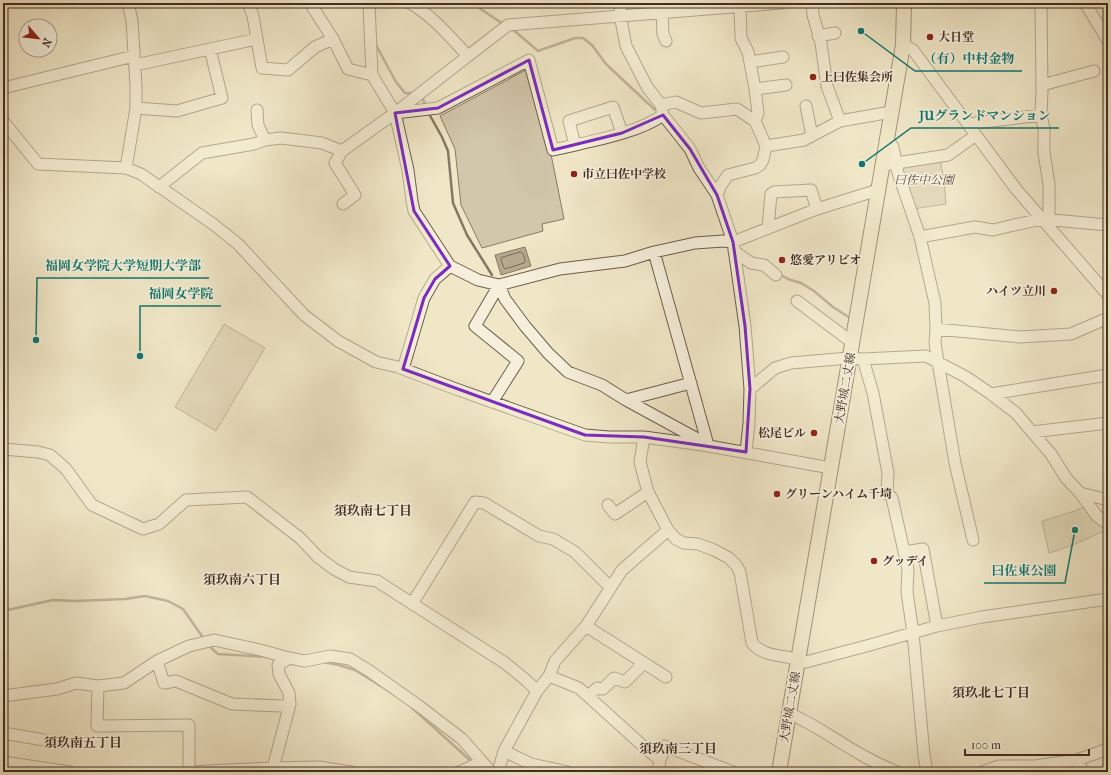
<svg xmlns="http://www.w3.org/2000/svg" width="1111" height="775" font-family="'IM FELL French Canon','Noto Serif JP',serif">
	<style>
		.green { fill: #d2c7ab; stroke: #8a7a67 }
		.water { fill: #b5a88f; stroke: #877764 }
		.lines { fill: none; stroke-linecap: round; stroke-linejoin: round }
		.shore { stroke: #7c6a59; stroke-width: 1 }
		.stream { stroke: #877764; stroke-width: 2.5 }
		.minor-casing { stroke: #6e5c4c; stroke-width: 13 }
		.major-casing { stroke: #422d23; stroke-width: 16 }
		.minor { stroke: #f5efdb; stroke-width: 11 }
		.major { stroke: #f0e7c7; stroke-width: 14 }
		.marked { fill: none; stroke: #7b2cbf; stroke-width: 3; stroke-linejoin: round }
		.poi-dot { fill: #8f2418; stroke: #f5efdb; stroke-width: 1.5 }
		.labels { text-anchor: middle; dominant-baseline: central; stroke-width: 3.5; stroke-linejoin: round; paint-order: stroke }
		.poi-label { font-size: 12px; font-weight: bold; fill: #422d23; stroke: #f5efdb; text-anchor: start }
		.park-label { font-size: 12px; font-style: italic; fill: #5f4c3e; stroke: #f5efdb }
		.street-label { font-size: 12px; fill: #422d23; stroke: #f5efdb }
		.neighbourhood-label { font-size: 13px; font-weight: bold; fill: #422d23; stroke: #f5efdb }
		.leader { fill: none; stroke: #0f766e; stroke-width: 1.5 }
		.callout-dot { fill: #0f766e; stroke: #f5efdb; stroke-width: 1.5 }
		.callout-label { font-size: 13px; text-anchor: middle; font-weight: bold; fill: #0f766e; stroke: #f5efdb; stroke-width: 3.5; stroke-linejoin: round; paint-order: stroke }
	</style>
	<rect width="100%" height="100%" fill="#f0e7c7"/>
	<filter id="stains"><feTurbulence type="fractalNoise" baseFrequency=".005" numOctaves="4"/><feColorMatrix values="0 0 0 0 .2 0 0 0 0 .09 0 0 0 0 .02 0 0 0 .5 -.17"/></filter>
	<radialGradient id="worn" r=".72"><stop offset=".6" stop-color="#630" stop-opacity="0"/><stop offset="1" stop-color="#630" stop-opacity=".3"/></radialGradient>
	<path class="green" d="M526,70L552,159L564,219L542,224L543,231L482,248L461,205L455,149L440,116Z
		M940,159L944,181L946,204L913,209L896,163Z
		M224,324L265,348L216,431L175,407Z
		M1087,505L1108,529C1089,538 1070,547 1049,553L1042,521L1075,511Z"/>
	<path class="water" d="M525,247L531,266L501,275L495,255Z"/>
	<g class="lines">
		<path class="shore" d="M521,252C524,254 526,260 524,263L505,269L504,268L501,260V258Z"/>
		<path class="stream" d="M472,3L503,24
			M511,28L517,33L538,51L575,38H583L592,45L606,64L655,110
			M376,45L396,82L405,93H414
			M420,97L423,99L426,107
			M428,112L442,137L448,151L453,203L467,235L492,275
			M779,274L788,279L801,283L814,291L833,307L850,318
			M3,611L53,600L76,601L125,599L145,596L168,601L183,609L204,639
			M208,645L218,654L268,657
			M322,662L339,665L355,670L395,695
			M409,705L472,762
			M477,767L482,772"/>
		<g class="minor-casing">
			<path id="minor" d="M248,3L253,16L262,68L288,70L315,47L333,39
				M310,3L333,39L348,69L372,75
				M369,3L372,75L395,113L408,170L412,201L414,211L450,266L478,280L499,285L560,269L625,261L654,252L695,243L723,241L733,242L817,209L878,190
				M621,3L620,15L626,46L647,87L661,105L663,115L690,149L699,168L717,195L733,242L745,326L750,389L749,423L746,452
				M812,3L813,15L821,43L827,86L840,121
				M1041,3L1042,91L1041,115L1044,129V153L1049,184V215L1042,219
				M1085,3L1108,41
				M740,6L741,38L748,52L755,89L758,113L755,121
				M662,12L663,34L666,41
				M818,36L835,33
				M903,45L913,50L1016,189L1108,295
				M468,56L508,25L782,3
				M750,62L783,57
				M135,65L257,39
				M1042,85L1094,71
				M3,88L134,56
				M755,89L786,85
				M661,105L676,102L701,113L737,109L755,121L766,146L763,160L760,165L755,168L728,175L721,185L717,195
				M806,106L812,136
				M136,108L177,111L222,98L210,49
				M257,110L258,125L265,140
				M395,113L438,108L529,60L553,150C586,142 637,134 663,115
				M3,121L38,164L126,168L141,174L213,224L238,244L304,315L338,341L376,362L398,367L456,389L585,435L609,437H644L703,445L831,468
				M968,124L1041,115
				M887,138L893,147L898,173L920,237L935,303L936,329L935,343L938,362L955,463L973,540
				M575,145L569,121L613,107L622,133
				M766,146L804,140L840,121L891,112
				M890,164L948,155L976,135
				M126,168L136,108V86L132,21L128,3
				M159,187L202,153L254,144L265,140L281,138L322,143L342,151
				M343,204L355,195L335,163L342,151L395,113L468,56C450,37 433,16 410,3
				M768,228L771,194L774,192L811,190L817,209
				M920,237L975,227L993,230L1014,225L1042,219L1108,225
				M734,251L751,263L764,265L776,275
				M654,252L708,445
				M499,285L505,299L525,326L548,353L568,372L602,385L626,400L703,442
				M797,301L853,343
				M936,329L1020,337L1071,334L1108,318
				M863,359L873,393L888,473L887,492L892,498L908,569L907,592L913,633L924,755L927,772
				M403,369L424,298L435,279L450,266
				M1108,375L991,394L1016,413L1032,432L1108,423
				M750,389L775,368L791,363L849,358L863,359L926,356L966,377L991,394
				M626,400L691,383
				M492,402L518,361L475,326L499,285
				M1032,432L1051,454L1066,478L1080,493L1097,516L1108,524
				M644,437L640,462L648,492
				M3,449L38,452L50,455L66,469L92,505L143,529L159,524L186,500L247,497L300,538L318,557L334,569L349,577L377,581L505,663L527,681L537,691
				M1080,493L1108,500
				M608,505L615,514L648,492L668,530
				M904,552L923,549L937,626
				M412,604L475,502L484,503L539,536L553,539L575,552L610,587
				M586,626L666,677
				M157,661L164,683L176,681L232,704L282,706L290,704
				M549,676L579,688L643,746L660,760
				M98,686L97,726L189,725V772
				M3,696L57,689L76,683L98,686L124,683L157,661L189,646L214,640L260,650L289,658L305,661L330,656L350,659L371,672L419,706L462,739L491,772
				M588,696L597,688L603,689L614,678L625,682L644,663
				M789,713C799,718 809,723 819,729C845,745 869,761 897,772
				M3,733L44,740
				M504,751L531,764L568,772
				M1077,760L1083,772
				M3,762L70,772
				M186,772L273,768L290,704L289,693L279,674L278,665L289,658
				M272,772L273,768L319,767L351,772
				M459,772L482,762
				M498,772L504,751L537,691L549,676L555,661L586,626L622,570L668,530L676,539L684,543L698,544L714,550L729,558L736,565L740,572L752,643C765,659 788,654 806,662L870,645L937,626L982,617L1108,599
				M658,772L660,760L665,746L733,772
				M982,772L999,766H1035L1077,760L1108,749"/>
		</g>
		<g class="major-casing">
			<path id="major" d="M779,772L903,45L904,3"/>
		</g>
		<use href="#minor" class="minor"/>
		<use href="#major" class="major"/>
	</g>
	<path d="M0 0H1111V775H0ZM529,60L553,150L622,133L663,115L690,149L717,195L733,242L745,326L750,389L746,452L644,437L585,435L403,369L424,298L435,279L450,266L414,211L395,113L438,108Z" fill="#f0e7c7" fill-opacity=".55" fill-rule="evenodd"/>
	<path class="marked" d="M529,60L553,150L622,133L663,115L690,149L717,195L733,242L745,326L750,389L746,452L644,437L585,435L403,369L424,298L435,279L450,266L414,211L395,113L438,108Z"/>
	<g class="poi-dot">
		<circle cx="930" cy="37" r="4"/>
		<circle cx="813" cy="77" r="4"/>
		<circle cx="574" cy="174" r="4"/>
		<circle cx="782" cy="260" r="4"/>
		<circle cx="1054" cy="291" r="4"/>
		<circle cx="814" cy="433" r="4"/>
		<circle cx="777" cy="494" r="4"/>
		<circle cx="874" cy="561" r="4"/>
	</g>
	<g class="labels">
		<g class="poi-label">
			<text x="938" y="37">大日堂</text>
			<text x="821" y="77">上曰佐集会所</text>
			<text x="582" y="174">市立曰佐中学校</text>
			<text x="790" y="260">悠愛アリビオ</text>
			<text x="1046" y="291" text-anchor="end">ハイツ立川</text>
			<text x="806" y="433" text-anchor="end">松尾ビル</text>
			<text x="785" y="494">グリーンハイム千埼</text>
			<text x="882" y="561">グッデイ</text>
		</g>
		<g class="park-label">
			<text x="924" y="180">曰佐中公園</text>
		</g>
		<g class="street-label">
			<text transform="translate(845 388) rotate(-80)">大野城二丈線</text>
			<text transform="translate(790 707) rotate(-80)">大野城二丈線</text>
		</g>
		<g class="neighbourhood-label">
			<text x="373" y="510">須玖南七丁目</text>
			<text x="242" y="579">須玖南六丁目</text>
			<text x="991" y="692">須玖北七丁目</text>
			<text x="83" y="742">須玖南五丁目</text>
			<text x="678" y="748">須玖南三丁目</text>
		</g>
	</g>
	<path class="leader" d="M861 31L915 71H1022M862 164L911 128H1059M36 340L37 278H209M140 356L140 306H221M1075 530L1065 583H984"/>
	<g class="callout-dot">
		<circle cx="861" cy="31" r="4"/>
		<circle cx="862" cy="164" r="4"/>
		<circle cx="36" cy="340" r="4"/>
		<circle cx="140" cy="356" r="4"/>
		<circle cx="1075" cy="530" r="4"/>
	</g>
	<g class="callout-label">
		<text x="969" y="63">（有）中村金物</text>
		<text x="985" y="120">JUグランドマンション</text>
		<text x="123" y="270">福岡女学院大学短期大学部</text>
		<text x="181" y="298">福岡女学院</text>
		<text x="1024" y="575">曰佐東公園</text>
	</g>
	<rect width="1111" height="775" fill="none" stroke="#f0e7c7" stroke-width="16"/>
	<rect x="4" y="4" width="1103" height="767" fill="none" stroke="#422d23" stroke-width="2"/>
	<rect x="8" y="8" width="1095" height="759" fill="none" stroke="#422d23"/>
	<g transform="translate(38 38) rotate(118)"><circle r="19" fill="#f5efdb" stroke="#ada191"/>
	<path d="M0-3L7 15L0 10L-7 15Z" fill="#8f2418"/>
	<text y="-6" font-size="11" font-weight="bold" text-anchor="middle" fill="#422d23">N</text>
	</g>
	<path d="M965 749v6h124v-6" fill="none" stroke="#422d23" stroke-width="2"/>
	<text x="971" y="749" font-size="12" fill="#422d23" stroke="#f5efdb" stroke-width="3" paint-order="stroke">100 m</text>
	<rect width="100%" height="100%" filter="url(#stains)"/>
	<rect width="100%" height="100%" fill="url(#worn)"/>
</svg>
